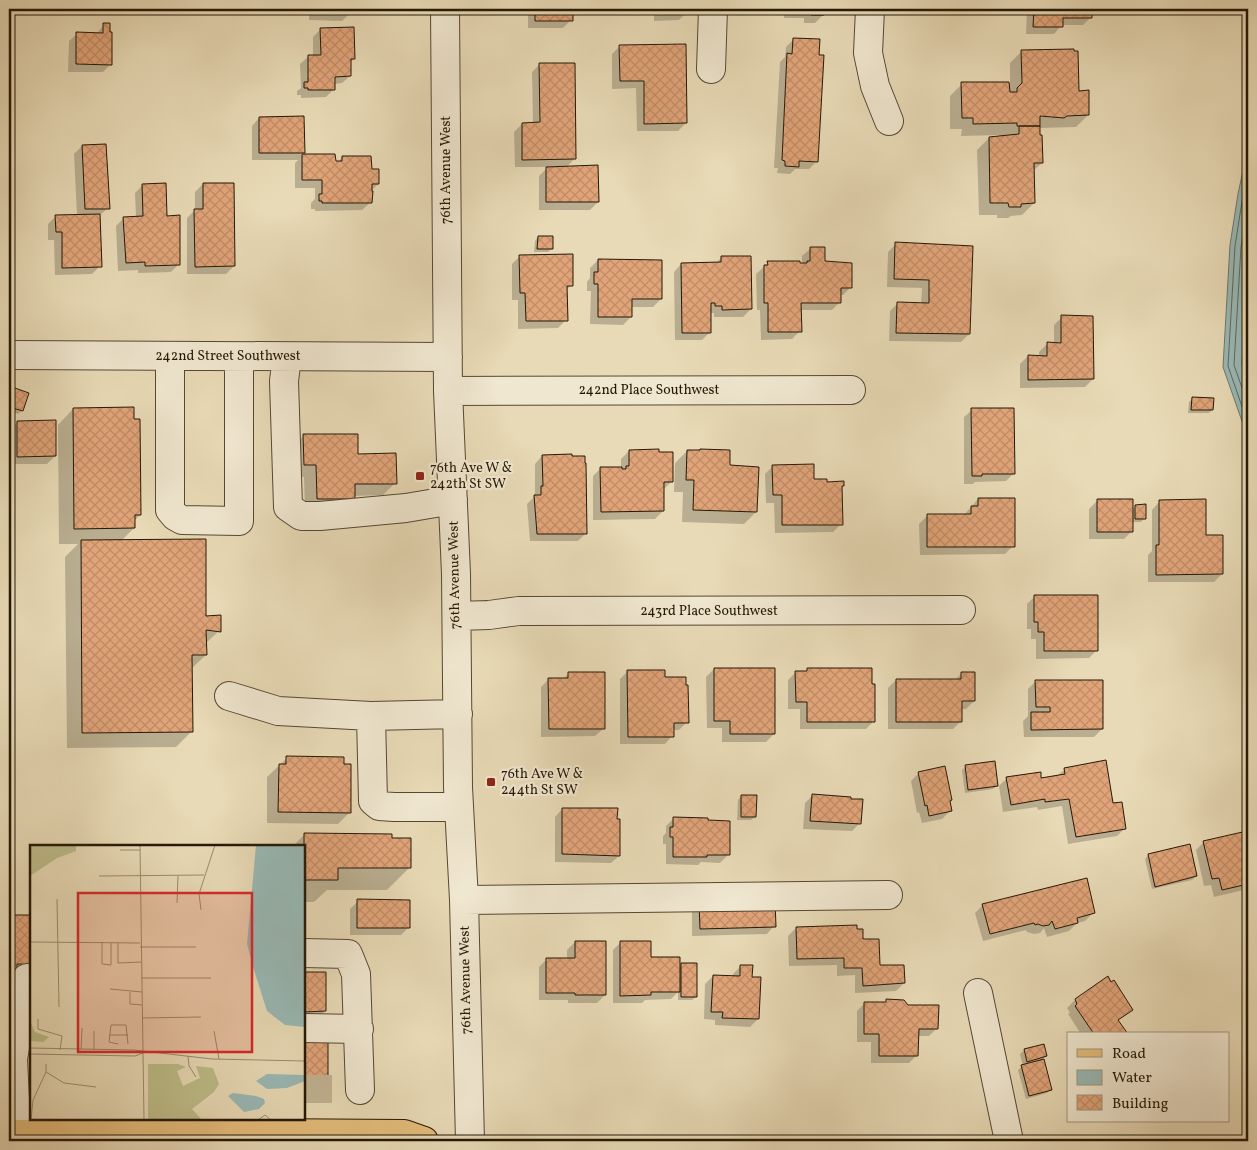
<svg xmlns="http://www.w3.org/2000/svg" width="1257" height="1150" font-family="Vollkorn,serif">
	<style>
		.water { fill: #99b9b6; stroke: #6b7970 }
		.shadow { fill: #0003 }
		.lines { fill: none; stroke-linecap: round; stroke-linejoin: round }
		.shore { stroke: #5f685e; stroke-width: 1 }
		.building { fill: url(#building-cross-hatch); stroke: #251806 }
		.minor-tunnel { stroke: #c1b393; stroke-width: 28; stroke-dasharray: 28 14; stroke-linecap: butt }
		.minor-casing { stroke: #564832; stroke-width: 30 }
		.major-casing { stroke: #251806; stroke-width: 30 }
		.minor { stroke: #f0e7d0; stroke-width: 28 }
		.major { stroke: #e4bd7b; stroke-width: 28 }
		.poi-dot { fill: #8f2418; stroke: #f0e7d0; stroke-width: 2 }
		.labels { text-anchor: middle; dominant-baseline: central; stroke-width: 4.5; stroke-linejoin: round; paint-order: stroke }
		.street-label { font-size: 14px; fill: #251806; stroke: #f0e7d0 }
		.poi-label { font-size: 14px; fill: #251806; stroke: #f0e7d0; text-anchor: start }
		.inset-road { fill: none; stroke: #9a8c70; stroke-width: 1 }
		.view { fill: #d62828; fill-opacity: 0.15; stroke: #d62828; stroke-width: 2.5 }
		.inset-edge { fill: none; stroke: #251806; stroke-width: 2.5 }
	</style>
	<defs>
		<pattern id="building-cross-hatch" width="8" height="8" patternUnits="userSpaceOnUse" patternTransform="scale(1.25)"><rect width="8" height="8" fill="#e1a479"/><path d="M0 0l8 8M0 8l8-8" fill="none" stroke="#c18c67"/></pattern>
	</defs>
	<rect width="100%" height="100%" fill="#e8dab6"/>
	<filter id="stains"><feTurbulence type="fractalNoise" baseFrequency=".004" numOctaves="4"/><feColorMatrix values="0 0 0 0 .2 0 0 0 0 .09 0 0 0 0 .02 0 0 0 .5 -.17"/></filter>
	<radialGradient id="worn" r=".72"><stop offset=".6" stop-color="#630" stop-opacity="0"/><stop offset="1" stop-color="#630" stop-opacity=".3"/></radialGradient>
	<path class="water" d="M1248,147V449L1243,424L1223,367L1230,245L1238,194Z"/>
	<path class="shadow" d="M309,9H350V13L342,21L309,20Z
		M528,9H571V20L563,28H528Z
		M654,9H687V12L679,20L654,21Z
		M784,9H823V15L815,23H804V18H784Z
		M1027,9H1091V17L1083,25H1062L1054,34H1026Z
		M104,25L111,64L103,72H68L69,41L77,34H96Z
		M321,29L354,59L349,63L350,76L342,83L334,84V89L326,97L301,98V95H297V91L301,88L300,64L308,57H313V37Z
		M794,39L817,161L809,169H795L790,174L777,173L778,168H774L780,62L785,57L786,47Z
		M620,46L686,123L678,131H637L636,88L612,89V54Z
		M1022,51L1078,92L1088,115L1076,127L1038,128L1042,163L1033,171L1034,203L1022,215L1011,216L1008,218H997V215H979L977,150L989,138L999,137V135L961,136L962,129H950V96L962,84L1010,83V63Z
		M540,64L574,159L566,168L598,202L590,210H539V176L548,167H515L514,132L522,124H533L532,72Z
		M259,118L303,152L300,155H334V162H338L342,157L370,170L378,184L371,191L370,203L362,210L315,211V209H311V203L315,199V188H295V163L298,160H252V126Z
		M82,146L108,208L99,216L100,266L92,274L55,275L54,240H48V224L56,216L77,215L74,154Z
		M203,184L234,266L226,274H187V218L195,210V192Z
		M143,185L166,217L179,264L171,272L138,273V270L118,271L116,226L124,218H136L135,193Z
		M538,237L552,249L548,252H534L535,241Z
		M896,244L972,248L969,334L961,342L889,341L890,311L898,303L921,304L922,288L887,287L888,252Z
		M810,249L851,287L843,295H840V302L832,310H800V331L792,339L761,340L760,310H757L756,274L768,263L802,264V256Z
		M520,256L571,285L566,291V320L558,328L518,329V300H512V264Z
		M722,257L751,309L743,317H714V313H710V332L702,340H675L674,272L681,264H715Z
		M598,260L661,299L653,307H631V317L623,325L590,324L591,291H587V282L590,278V268Z
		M1062,317L1093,379L1085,387L1020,388V364L1028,356L1039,357V352L1047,344H1054V325Z
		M13,389L28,394L22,411L18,414L9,411V393Z
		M1192,399L1212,410L1209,413H1188L1189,402Z
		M73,409L140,515L134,521V528L121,541L220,630L205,644L206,655L191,669L192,731L176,747L67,748L65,557L78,544H59L58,425Z
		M972,410L1014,473L1006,481L975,482L973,484H964V417Z
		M17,422L55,456L47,464H10L9,430Z
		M304,435L357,455L395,483L383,495L354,496V498L342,510L305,511L304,477H292V447Z
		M629,451L672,481L663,490V511L655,519L593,520V476L601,468H621V459Z
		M687,451L729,467L756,512L744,524L682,522L683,492H674L675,463Z
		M542,456L586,533L578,541H530L527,504L533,498L535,493V464Z
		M773,466L813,480L843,486L841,488V524L833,532L775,533L774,503H766L765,474Z
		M978,499L1013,546L1005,554L920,555L919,524L927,516L964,515Z
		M1097,501L1132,510L1136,506L1145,518L1141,522H1132V531L1124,539H1089V509Z
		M1159,502L1205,536L1222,574L1214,582H1148V555L1152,551V510Z
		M1035,596L1097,650L1089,658L1036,659V639H1031V629H1027V604Z
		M714,669L774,734L766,742H722V728H707L706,677Z
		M808,669L871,685L874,721L866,729H800V709H788V680L796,672H805Z
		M628,671L664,679L687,722L679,730H672V736L665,744H620V679Z
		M962,673L974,701L966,709H961V721L953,729H888V688L896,680H955Z
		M568,674L603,729L595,736L541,737V687L549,679H563Z
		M1036,681L1102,729L1094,737H1024L1023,721L1028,716V689Z
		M287,758L350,812L338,824L267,823V777Z
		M966,766L997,786L993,789L965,793L962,770Z
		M1065,769L1112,804L1125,828L1117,836L1068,844L1062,806L1038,810L1037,807L1003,812L999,786L1007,778L1040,780L1056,777Z
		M919,773L949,802L950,811L942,819L922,823L919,812L917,813L911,781Z
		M813,795L860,823L852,831L803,829L805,803Z
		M741,796L755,817L751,820H737L738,800Z
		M562,809L619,856L611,863L555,862V817Z
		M674,818L728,855L720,863L701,862L698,865L666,864V844H663V836L666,833V826Z
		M304,835L391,839L409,868L387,890H327L314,902H304V846H293Z
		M1248,838V889L1214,897L1211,885L1204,886L1196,850L1204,842Z
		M1189,846L1196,876L1192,880L1152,889L1145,859L1148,855Z
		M358,901L409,927L401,935H350V909Z
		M700,903L774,926L767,934L692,936V911Z
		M983,905L1093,913L1085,921L1077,923L1069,931L1047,937L1044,928L1040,933L1034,934L1027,932L1026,930L983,941L975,913Z
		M9,916H31V971L9,1014Z
		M796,928L862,940L879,967L904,983L896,991L855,993V975L837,976V965L789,966L788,936Z
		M575,942L605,995L597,1003H568V1000H539V967L547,959H567V950Z
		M621,942L650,959L679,967L682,964L696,997L692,1000H678V992L671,999L645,1000L642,1003H613V950Z
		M741,966L751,978L758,1019L750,1027L715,1025V1020L704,1019L705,984L713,976L733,977V974Z
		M304,973H325V1011L313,1023H304Z
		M1107,978L1132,1009L1118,1021L1126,1034H1081L1068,1014L1070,1013L1067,1008L1075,1000Z
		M887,1001L908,1006L937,1028L929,1036H918L917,1055L909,1063H871V1042H857V1011L865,1003L884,1004Z
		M304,1036L327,1098L324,1102H304Z
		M1043,1046L1046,1056L1043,1059L1051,1089L1047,1093L1026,1099L1018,1070L1023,1066L1020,1054L1024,1050Z"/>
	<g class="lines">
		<path class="shore" d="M1248,170L1243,195L1235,246L1228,366L1248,424
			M1248,199L1241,247L1234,365L1248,405
			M1248,257L1242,364L1248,382"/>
	</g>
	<path class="building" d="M317,9H351V13H317Z
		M535,9H573V21H535Z
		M661,9H688V13H661Z
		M792,9H824V15H811V10H792Z
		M1034,9H1092V18H1063V27H1033Z
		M103,23H110V32H112V65L76,64V32L103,33Z
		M354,27L355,59H351V76L335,77V90H308V88H304V82H308V55H321L320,28Z
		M793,38L820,39L819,55H824L818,162L799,161V167L785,166V161L782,160L787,53L792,54Z
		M686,44L687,123L644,124V81H620L619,45Z
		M1074,49V51H1078L1079,91L1089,90V115L1067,116L1064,118L1040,116V126H1017V123L973,124V118H962L961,82H1009L1010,92H1017V88L1022,83L1021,50Z
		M539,63H575L576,159L522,160V123L540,122Z
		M304,116L305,153H259V117Z
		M1019,126H1040V135H1042L1043,163H1034L1035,203L1021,204V207H1009L1008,203H990L989,137L1019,134Z
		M106,144L110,209H85L82,145Z
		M302,154H335L336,161H342V156H371L372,169H379V184H372V191H373L372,203H322V201H319V194H322V180H302Z
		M598,165L599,202H546V167Z
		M166,183L167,216L180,215V265L145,266V262L126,263L123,217L143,216L142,184Z
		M203,183H234L235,266L195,267L194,209H203Z
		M100,214L102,267L62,268V232H56L55,215Z
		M538,236H553V249H537Z
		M895,242L973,246L970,334L896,333L897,302L929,303V280L894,279Z
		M810,247H825V261L852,263V288H841V303H801L802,332H768V303H764V265H768L767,261H800V263H807V261H810Z
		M573,254V286H567L568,321H526L525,293H520L519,255Z
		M721,256H751L752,309L722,310V306H715V303H711V333H682L681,263L721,262Z
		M598,259L662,260V299H632V317H598V284H594V272H598Z
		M1061,315L1093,316L1094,379L1028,380V355L1047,356V342L1061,343Z
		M12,387L29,393L23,411L9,407V397Z
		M1192,397L1214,398L1213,410H1191Z
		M134,407V419H140L141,515H135V528L74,529L73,408Z
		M971,408H1014L1015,474H982V476H972Z
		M56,420V456L17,457V421Z
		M303,434H358V454L396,453L397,484H355V499H317L316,465H304Z
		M659,449V452H673V482H664V511L601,512L600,467H622V469H626V466H629V450Z
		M700,449L730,450V465L759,467L757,512L693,510L694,480H686L687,450H700Z
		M572,454V456H585V463H586L587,534H537L534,495H541V486H543L542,455Z
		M814,464V479H827V482L844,481V486H842L843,525H782V495H773L772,465Z
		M978,498H1015V547H927V514H971V506H978Z
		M1097,499H1133V532H1097Z
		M1206,499V535H1223V574L1156,575V545H1159V500Z
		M1146,504V519H1135V505Z
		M206,539V616L221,615V632L206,630L207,655H192L193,732L82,733L81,540Z
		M1034,595H1098V651H1044V632H1038V622H1034Z
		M714,668H775V734H730V721H714Z
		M807,668H872V684H875V722H807V702H796L795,671H807Z
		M627,670H665V677H686V685H688L689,723H674V737H628Z
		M568,672H605V729H549L548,678H568Z
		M961,672H975V701H962V722H896V679H961Z
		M1035,680H1103V729L1031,730V712H1050V707H1036Z
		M286,756L344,757V764H351V813L278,812L279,764H286Z
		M1106,760L1113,803L1122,802L1126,829L1076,837L1069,799L1045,802V799L1011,805L1006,777L1041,772V778L1065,774L1064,768Z
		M995,761L998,786L968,790L965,765Z
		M945,766L952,800L950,801L952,811L929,816L927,805L925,806L918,772Z
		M812,794L851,797V799H863L861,824L810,821Z
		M741,795H757L756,817H741Z
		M562,808H618L617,819H620V856L562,854Z
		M673,817L708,818V820L730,821V855H707V857H673V837H670V827H673Z
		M1247,831L1248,884L1222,890L1219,878L1212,879L1203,841Z
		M304,833L392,834V838H411V868H338V880H304V846H195H304Z
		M1190,844L1197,876L1155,887L1148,854Z
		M1087,878L1095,913L1077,918L1078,923L1055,929L1052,921L1049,925L1043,926L1038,924L1035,925L1034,923L990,934L982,904Z
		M357,899L410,900V928H357Z
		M775,900L776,927L700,929L699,902Z
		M9,915H31V967H22V964H17V1007H9Z
		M857,925V929H863V939H879L880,965H904L905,983L863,986L862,968H844V958L797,959L796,927Z
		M575,941H606V995H575V993H546V958H575Z
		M620,941H651V957H680V992H651V995L620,996Z
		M681,963H697V997H681Z
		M740,965H753L752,977H761L759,1019L722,1018L723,1012H711L713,975L740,976Z
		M304,972H326V1011L304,1012Z
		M1108,976L1111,982L1114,980L1133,1010L1118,1020L1128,1034H1094L1075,1006L1077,1004L1075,999Z
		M886,999L904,1000L908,1005H939L938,1029H919L918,1056H879V1034H864V1002H886Z
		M304,1035H328V1099H304Z
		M1044,1044L1047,1056L1027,1062L1024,1049Z
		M1044,1059L1052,1090L1029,1096L1021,1065Z"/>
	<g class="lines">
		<path class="minor-tunnel" d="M304,1089H336"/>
		<g class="minor-casing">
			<path id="minor" d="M445,9L448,391L456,574L458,787L464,900L470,1141
				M870,9L868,53L875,86L889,121
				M711,69L713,9
				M9,355L448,357
				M170,356V510L175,516L182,520L239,521V357
				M287,357L284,381L288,507L301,516H320L406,508L453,500
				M448,391L851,390
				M457,616L489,615L519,611L961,610
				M229,696L278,711L371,716L458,714
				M371,716L373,801L379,806L394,807H459
				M464,900L888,895
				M304,953L348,954L356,974L360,1090
				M978,993L1009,1141
				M304,1028L359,1029
				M20,1134L15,1099L13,1059L27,978"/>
		</g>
		<g class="major-casing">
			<path id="major" d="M9,1134L257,1133L404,1134L424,1141"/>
		</g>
		<use href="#minor" class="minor"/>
		<use href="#major" class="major"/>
	</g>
	<g class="poi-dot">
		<rect x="415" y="471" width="10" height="10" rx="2.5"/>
		<rect x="486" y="777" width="10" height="10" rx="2.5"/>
	</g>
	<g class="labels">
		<g class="street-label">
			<text transform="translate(446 170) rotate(-90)">76th Avenue West</text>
			<text x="228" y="356">242nd Street Southwest</text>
			<text x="649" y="390">242nd Place Southwest</text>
			<text transform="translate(455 575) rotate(-91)">76th Avenue West</text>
			<text x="709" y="611">243rd Place Southwest</text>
			<text transform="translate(466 980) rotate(-91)">76th Avenue West</text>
		</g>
		<g class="poi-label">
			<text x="430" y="468">76th Ave W &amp;<tspan x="430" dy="16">242th St SW</tspan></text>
			<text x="501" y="774">76th Ave W &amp;<tspan x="501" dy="16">244th St SW</tspan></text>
		</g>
	</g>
	<g transform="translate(30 845)">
		<rect width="275" height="275" fill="#e8dab6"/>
		<path d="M0,176L5,187L19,192L13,197L0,196ZM118,219H148L156,222L147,226L153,241L170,233L166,221L183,223L189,239L184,247L162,264L172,275H118Z" fill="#bdbd89"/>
		<path d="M0,0H46V6L27,13L0,31Z" fill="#bdbd89"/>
		<path d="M226,0H275V182L255,180L237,166L224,125L217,99ZM237,229L275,230V236L257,243L237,244L226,236ZM203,248L226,251L234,254L235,258L229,264L214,267L198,251Z" fill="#99b9b6"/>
		<path class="inset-road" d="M110,0L114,275M90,5H110M69,31L174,30M27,54L29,162M147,58L148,31M171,65L169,49L185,0M0,97L110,98M72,97V119L81,120V98M88,98V118L111,117M110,102H166M111,133H181M80,144L112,147M100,147V159L112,160M112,173L171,172M8,174V184L32,191L30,205M64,186V205M184,186L189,214M79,190H98M88,199L79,197L81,180H96L98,199M0,203L104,205L182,214L275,216M51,205L52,183M0,209L105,211L113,208M158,211L159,221L166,232M16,227L34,238L66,242M1,275L3,255L16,227V219M228,275L235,270L241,275"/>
		<path class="view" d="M48,48H222V207H48Z"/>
		<rect width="275" height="275" class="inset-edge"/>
	</g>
	<rect width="1257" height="1150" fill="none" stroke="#e8dab6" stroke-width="30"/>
	<rect x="10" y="10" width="1237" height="1130" fill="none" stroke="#251806" stroke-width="2.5"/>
	<rect x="15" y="15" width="1227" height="1120" fill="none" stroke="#251806"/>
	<rect x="1067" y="1032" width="162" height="90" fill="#f0e7d0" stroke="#9f947f"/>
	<rect x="1077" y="1049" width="25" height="8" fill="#e4bd7b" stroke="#9f947f"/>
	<text x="1112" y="1058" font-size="15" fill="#251806">Road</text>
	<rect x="1077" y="1070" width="25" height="15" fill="#99b9b6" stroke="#9f947f"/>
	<text x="1112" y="1082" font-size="15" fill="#251806">Water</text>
	<rect x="1077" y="1095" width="25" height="15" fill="url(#building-cross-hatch)" stroke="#9f947f"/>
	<text x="1112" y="1108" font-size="15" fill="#251806">Building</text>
	<rect width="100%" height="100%" filter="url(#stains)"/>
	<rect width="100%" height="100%" fill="url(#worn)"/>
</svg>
